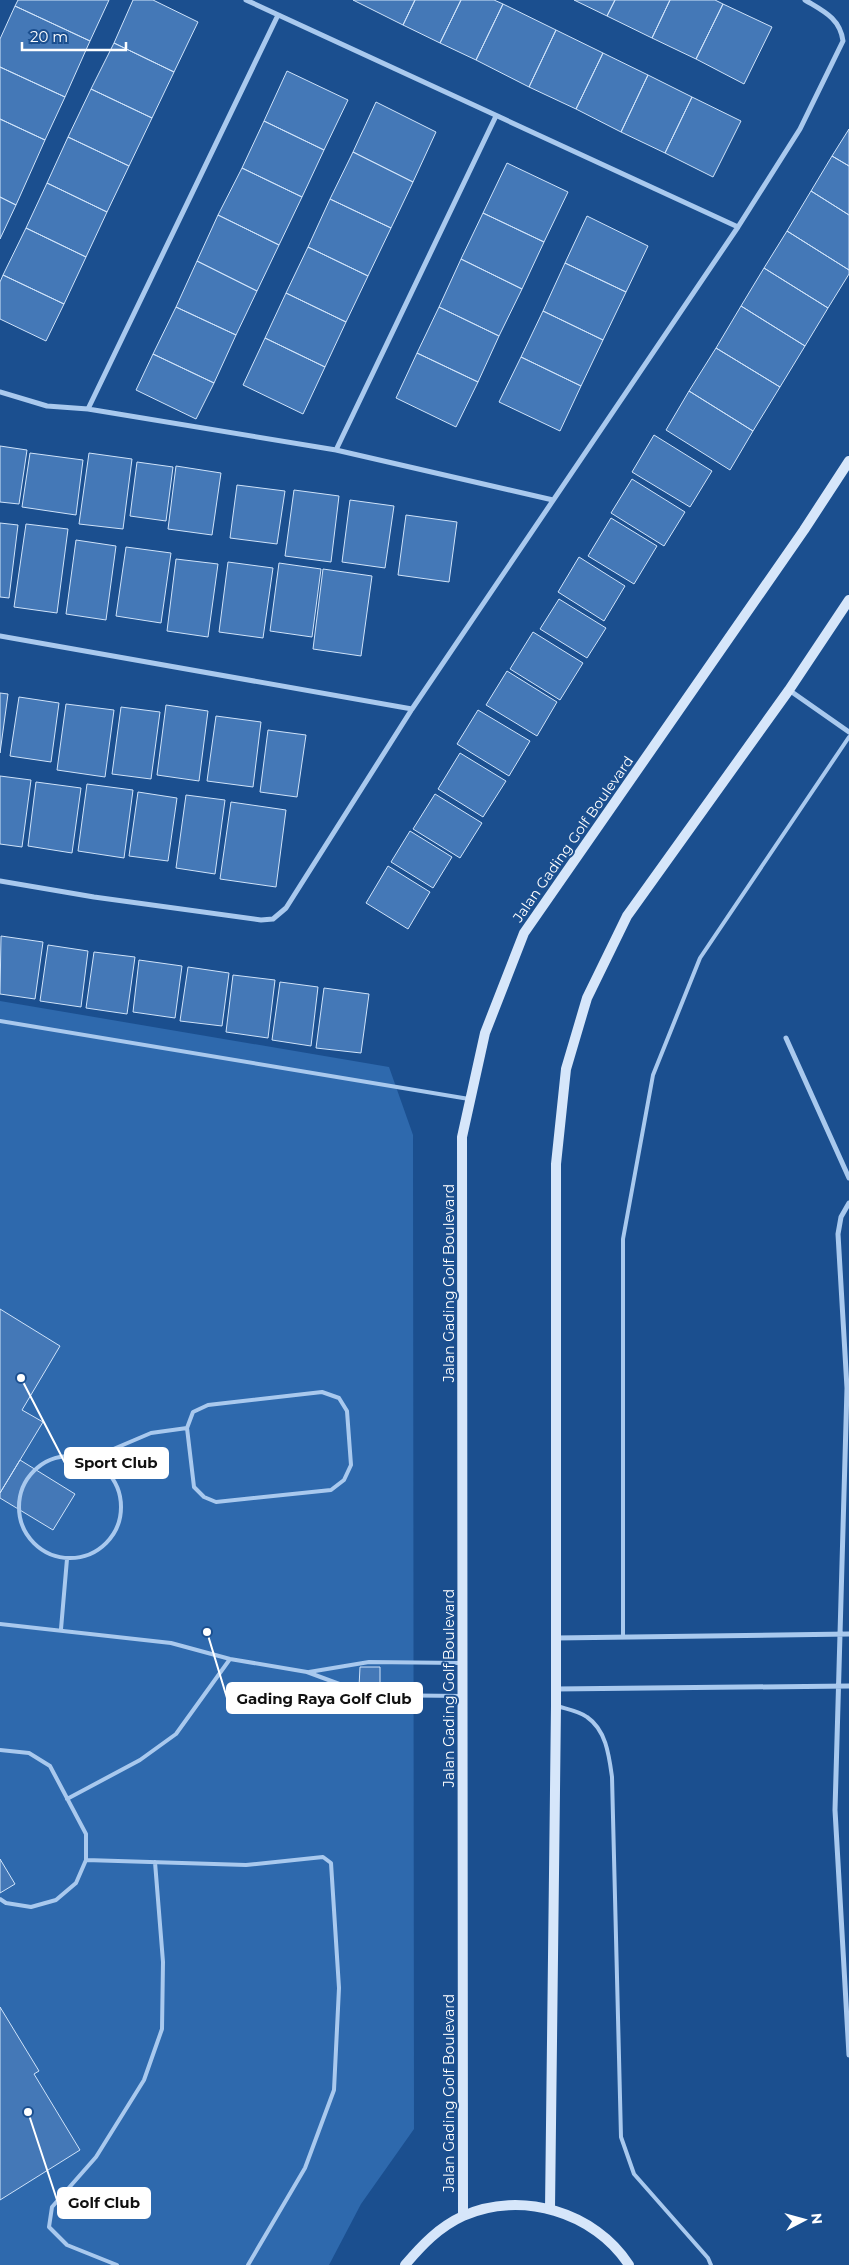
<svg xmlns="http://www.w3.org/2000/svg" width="849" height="2265" font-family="Montserrat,sans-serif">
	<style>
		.green { fill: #2e69ad }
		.building { fill: #4478b7; stroke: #cfe3fa }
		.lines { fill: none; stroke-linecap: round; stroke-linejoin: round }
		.service { stroke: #a9c9ee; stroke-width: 4 }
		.minor { stroke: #a9c9ee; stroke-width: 5 }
		.secondary { stroke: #d6e6fa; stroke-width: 10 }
		.labels { text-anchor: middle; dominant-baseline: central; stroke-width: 4; stroke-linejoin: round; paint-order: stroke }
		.street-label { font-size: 14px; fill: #fff; stroke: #1b4f8f }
		.leader { fill: none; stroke: #fff; stroke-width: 2 }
		.callout-dot { fill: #fff; stroke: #1b4f8f; stroke-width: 2 }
		.callout { fill: #fff; stroke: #fff; stroke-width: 2 }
		.callout-label { font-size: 15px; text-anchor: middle; font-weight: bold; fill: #111 }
	</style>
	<rect width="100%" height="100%" fill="#1b4f8f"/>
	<path class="green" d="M0,1001L389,1067L413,1135L414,2129L361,2204L329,2265H0Z"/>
	<path class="building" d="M18,0H109L90,41L15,6Z
		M133,0H153L198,22L174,72L114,43Z
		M353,0H415L403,25Z
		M415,0H461L440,43L403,25Z
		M461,0H494L503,4L476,60L440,43Z
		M574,0H615L607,16Z
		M615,0H670L652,38L607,16Z
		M670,0H715L723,4L696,59L652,38Z
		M503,4L556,30L529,87L476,60Z
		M723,4L772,27L744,84L696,59Z
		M15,6L90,41L65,97L0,67V39Z
		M556,30L603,53L576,109L529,87Z
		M114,43L174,72L152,118L91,89Z
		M603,53L648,75L621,132L576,109Z
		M0,67L65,97L45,140L0,119Z
		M287,71L348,100L324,150L264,121Z
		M648,75L692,97L665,153L621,132Z
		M91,89L152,118L129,166L68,137Z
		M692,97L741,121L713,177L665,153Z
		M376,102L436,132L413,182L353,152Z
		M0,119L45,140L16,205L0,197Z
		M264,121L324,150L302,197L242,168Z
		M849,129V166L832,156Z
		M68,137L129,166L107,212L47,183Z
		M353,152L413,182L391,228L330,199Z
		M832,156L849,166V215L811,191Z
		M507,163L568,192L544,242L483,213Z
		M242,168L302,197L279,245L218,215Z
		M47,183L107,212L86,257L26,228Z
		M811,191L849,215V270L787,231Z
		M0,197L16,205L0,239Z
		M330,199L391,228L368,276L308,247Z
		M483,213L544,242L522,289L461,259Z
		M218,215L279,245L257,291L197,261Z
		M587,216L648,246L626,292L565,263Z
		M26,228L86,257L64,304L3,275Z
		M787,231L849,270V274L828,308L764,268Z
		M308,247L368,276L346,322L286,293Z
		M461,259L522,289L499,336L439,307Z
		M197,261L257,291L236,335L176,307Z
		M565,263L626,292L603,340L543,311Z
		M764,268L828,308L805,346L741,306Z
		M3,275L64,304L46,341L0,319V282Z
		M286,293L346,322L325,367L265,338Z
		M741,306L805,346L780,387L716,348Z
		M176,307L236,335L214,383L153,354Z
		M439,307L499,336L478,382L417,353Z
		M543,311L603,340L581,386L521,357Z
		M265,338L325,367L303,414L243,385Z
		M716,348L780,387L753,431L689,391Z
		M417,353L478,382L456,427L396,398Z
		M153,354L214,383L196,419L136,390Z
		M521,357L581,386L560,431L499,402Z
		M689,391L753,431L730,470L666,430Z
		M654,435L712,471L690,507L632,472Z
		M0,446L27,450L19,504L0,502Z
		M30,453L83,460L76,515L22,507Z
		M89,453L132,459L123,529L79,524Z
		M137,462L173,467L166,521L130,516Z
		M176,466L221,473L212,535L168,529Z
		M632,479L685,512L664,546L611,513Z
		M237,485L285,491L277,544L230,538Z
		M294,490L339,496L331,562L285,556Z
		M350,500L394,506L385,568L342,562Z
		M406,515L457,522L449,582L398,575Z
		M611,518L657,546L634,584L588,556Z
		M0,523L18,525L9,598L0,597Z
		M26,524L68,529L57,613L14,607Z
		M76,540L116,546L106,620L66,614Z
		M126,547L171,553L161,623L116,616Z
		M579,557L625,586L604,621L558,592Z
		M176,559L218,564L208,637L167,631Z
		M228,562L273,568L263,638L219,632Z
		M279,563L321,569L312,637L270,631Z
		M323,569L372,576L361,656L313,649Z
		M559,599L606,628L587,658L540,629Z
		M533,632L583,663L560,700L510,669Z
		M507,671L557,702L537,736L486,705Z
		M0,693L8,694L0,753Z
		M19,697L59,703L51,762L10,756Z
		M66,704L114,710L105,777L57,770Z
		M166,705L208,711L199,781L157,775Z
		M121,707L160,712L151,779L112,774Z
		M478,710L530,741L509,776L457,744Z
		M216,716L261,722L253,787L207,781Z
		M268,730L306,735L297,797L260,792Z
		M460,753L506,781L483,817L438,789Z
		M0,776L31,780L22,847L0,844Z
		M36,782L81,788L72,853L28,846Z
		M87,784L133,790L124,858L78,851Z
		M138,792L177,798L168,861L129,856Z
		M435,794L482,823L460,858L413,829Z
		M186,795L225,800L215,874L176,868Z
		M231,802L286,810L276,887L220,879Z
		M410,831L452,857L433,888L391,862Z
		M388,866L430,892L408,929L366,903Z
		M1,936L43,942L35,999L0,994Z
		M48,945L88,951L81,1007L40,1001Z
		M94,952L135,957L127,1014L86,1008Z
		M139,960L182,966L175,1018L133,1012Z
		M188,967L229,973L222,1026L180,1021Z
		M233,975L275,980L268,1038L226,1032Z
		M280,982L318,987L311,1046L272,1040Z
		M324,988L369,994L361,1053L316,1048Z
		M0,1309L60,1346L22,1410L43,1422L0,1493Z
		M20,1460L75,1494L53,1530L0,1498V1493Z
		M360,1667H380V1687H359Z
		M0,1859L15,1884L0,1893Z
		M0,2007L39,2071L34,2074L80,2150L0,2200Z"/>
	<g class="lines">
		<path class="service" d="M0,1021L469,1099
			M19 1507a51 51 0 1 1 102 0a51 51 0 1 1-102 0Z
			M90,1459L151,1433L187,1428L193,1412L208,1405L322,1392L339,1398L347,1411L351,1465L344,1480L331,1490L216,1502L204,1497L194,1487L187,1428
			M0,1624L171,1643L230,1659L307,1672L369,1695L462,1696
			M61,1629L67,1559
			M623,1637V1239L653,1075L700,958L849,737
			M309,1672L369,1662L462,1663
			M557,1706C566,1709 579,1711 587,1717C606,1730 609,1755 612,1777L621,2137L634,2174L708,2258L711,2265
			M0,1750L29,1753L50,1766L86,1834V1860L76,1883L56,1900L31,1907L6,1903L0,1899
			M67,1799L140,1760L176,1734L230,1659
			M86,1860L246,1865L323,1857L331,1863L339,1988L334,2090L305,2168L248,2265
			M117,2265L67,2245L49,2227L52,2207L96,2157L144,2080L162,2029L163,1962L155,1862"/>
		<path class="minor" d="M246,0L738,227
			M0,392L47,406L88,409L336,450L553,500
			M88,409L278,15
			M336,450L496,116
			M0,636L412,709
			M789,690L849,732
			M0,881L94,897L261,920L273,919L286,908L412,709L738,227L800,129L843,41C840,18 823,11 805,0
			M786,1038L849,1178
			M849,1203L841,1217L838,1234L847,1388L835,1810L849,2055
			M556,1638L849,1634
			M556,1689L849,1686"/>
		<path class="secondary" d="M550,2209L556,1706V1164L566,1069L587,998L627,916L789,690L849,600
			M463,2216L462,1137L485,1033L524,933L804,530L849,461
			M405,2265C422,2245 439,2227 463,2216C521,2190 595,2212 629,2265"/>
	</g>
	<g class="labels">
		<g class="street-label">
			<text transform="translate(573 839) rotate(-55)">Jalan Gading Golf Boulevard</text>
			<text transform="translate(449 1283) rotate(-90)">Jalan Gading Golf Boulevard</text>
			<text transform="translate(449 1688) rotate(-90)">Jalan Gading Golf Boulevard</text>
			<text transform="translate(449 2093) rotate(-90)">Jalan Gading Golf Boulevard</text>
		</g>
	</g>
	<path class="leader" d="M21 1378L65 1463M207 1632L227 1698M28 2112L58 2203"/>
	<g class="callout-dot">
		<circle cx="21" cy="1378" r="5"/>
		<circle cx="207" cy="1632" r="5"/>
		<circle cx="28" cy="2112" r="5"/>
	</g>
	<g class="callout">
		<rect x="65" y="1448" width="103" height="30" rx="5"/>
		<rect x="227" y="1683" width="195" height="30" rx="5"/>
		<rect x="58" y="2188" width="92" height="30" rx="5"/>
	</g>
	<g class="callout-label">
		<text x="116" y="1468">Sport Club</text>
		<text x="324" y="1704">Gading Raya Golf Club</text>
		<text x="104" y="2208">Golf Club</text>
	</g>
	<g transform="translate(804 2220) rotate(84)" stroke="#1b4f8f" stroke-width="4" paint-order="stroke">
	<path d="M0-4L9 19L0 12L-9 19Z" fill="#ffffff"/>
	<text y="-8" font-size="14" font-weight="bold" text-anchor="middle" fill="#ffffff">N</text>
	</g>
	<path d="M22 42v8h104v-8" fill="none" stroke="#ffffff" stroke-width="2.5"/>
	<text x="30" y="42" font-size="15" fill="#ffffff" stroke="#1b4f8f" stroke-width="4" paint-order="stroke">20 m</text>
</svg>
